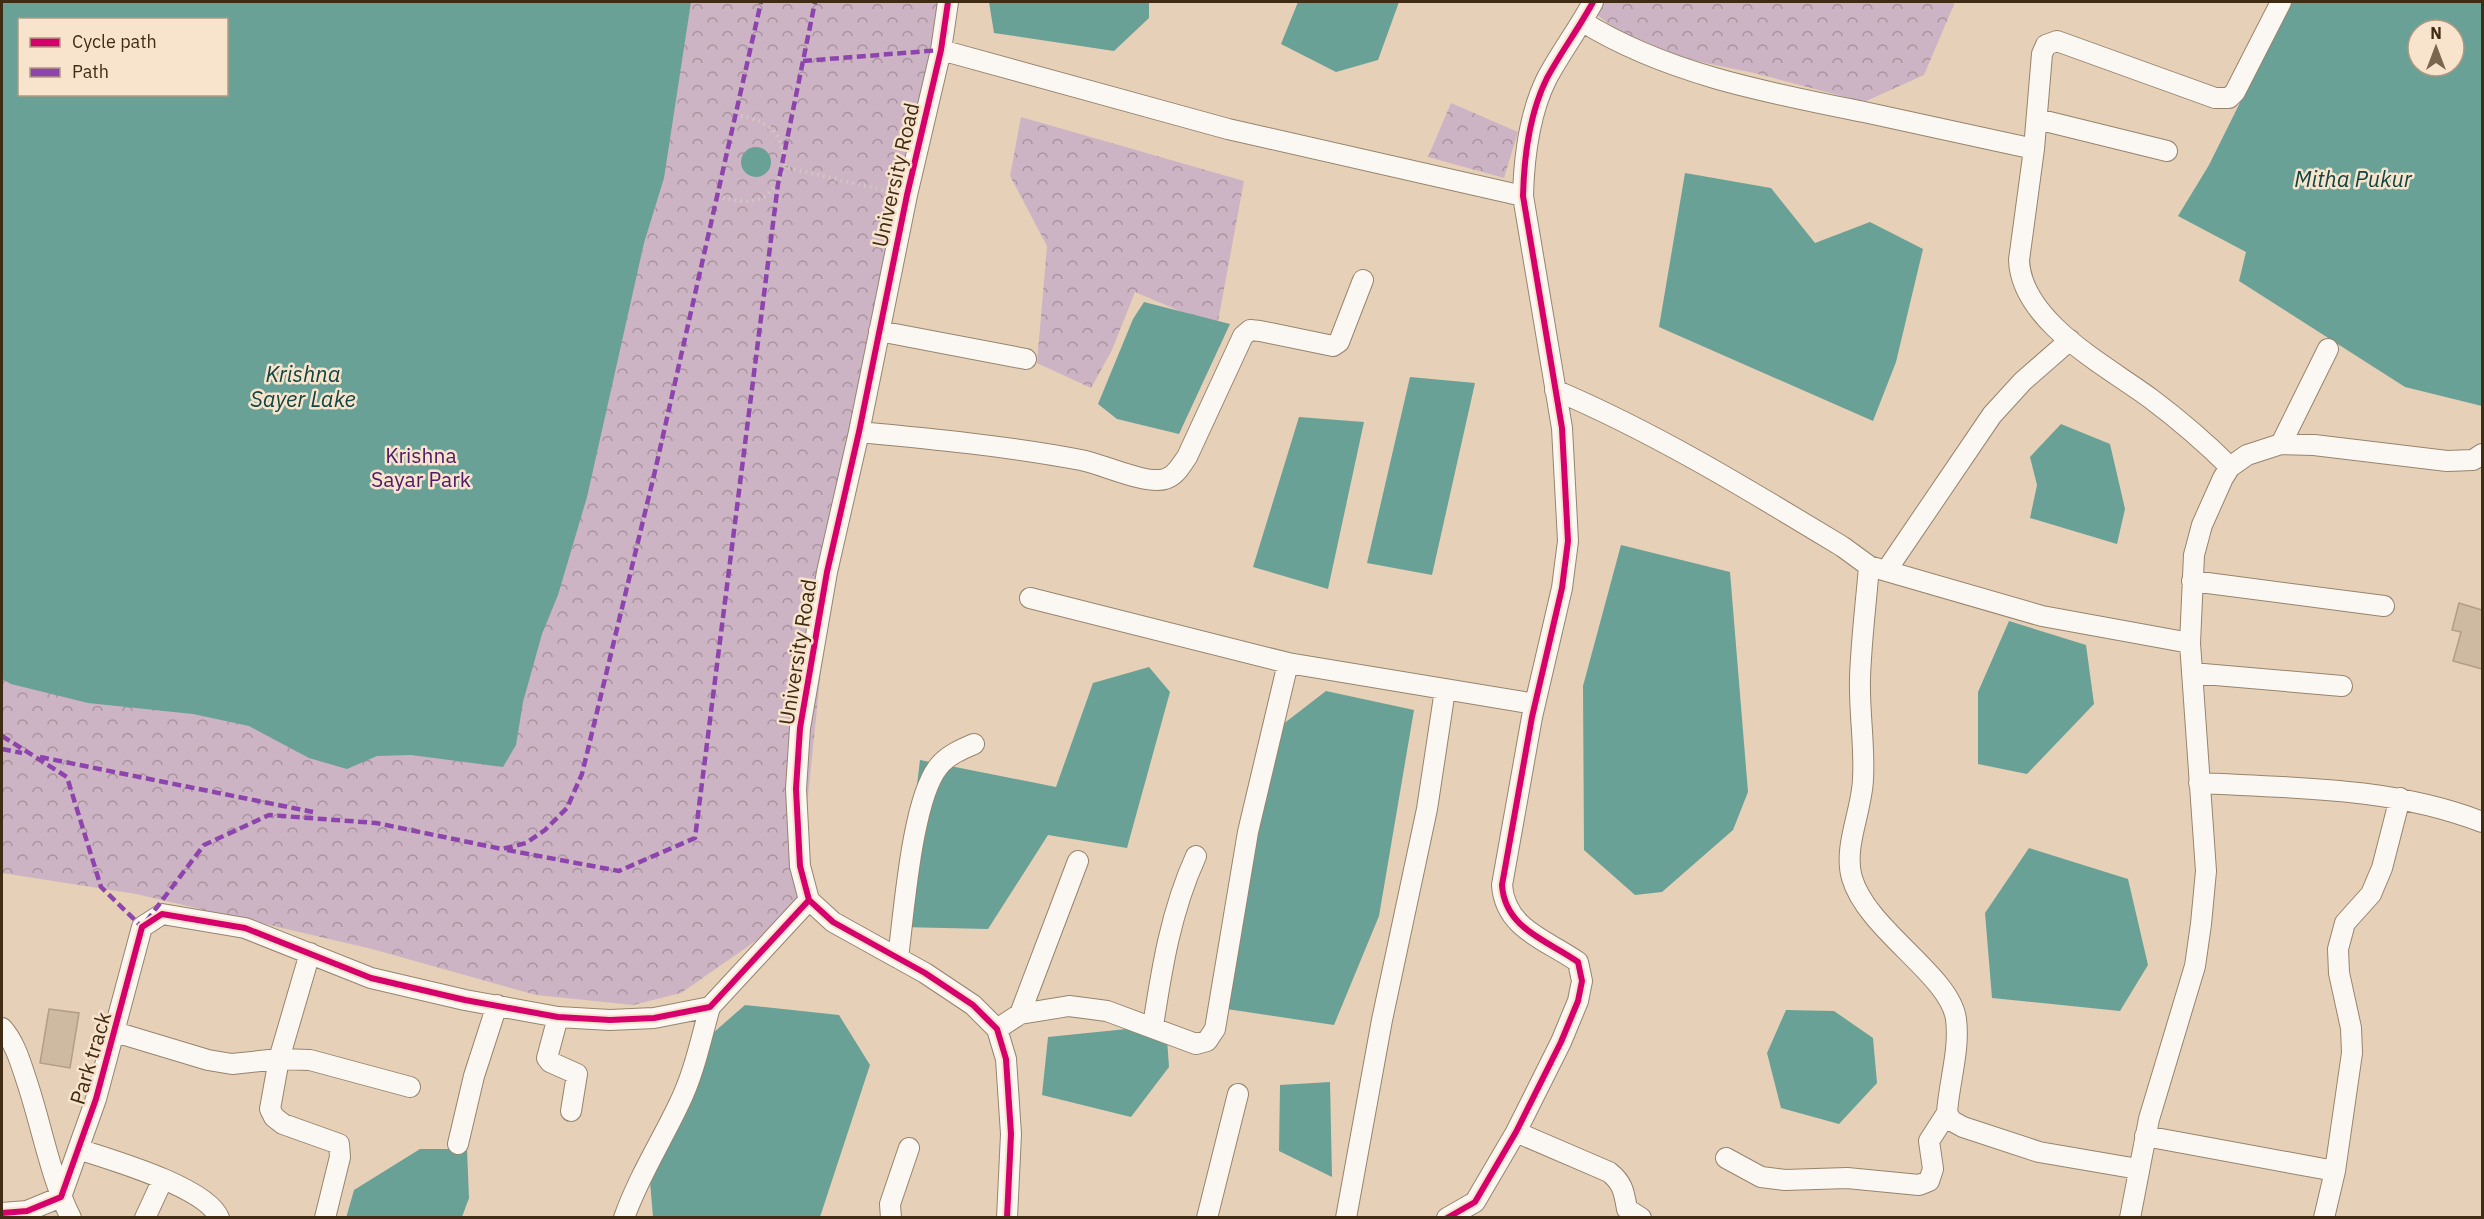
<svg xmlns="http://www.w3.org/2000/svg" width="2484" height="1219" font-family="'IBM Plex Sans',sans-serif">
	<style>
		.park { fill: url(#park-crowns); fill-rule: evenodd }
		.water { fill: #69a196; fill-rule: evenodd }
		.building { fill: #ceb9a1; stroke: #b19d88; stroke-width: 1.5 }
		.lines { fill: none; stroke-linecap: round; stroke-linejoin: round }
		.minor-casing { stroke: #97846c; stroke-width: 22 }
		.path { stroke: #d1cac2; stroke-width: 4; stroke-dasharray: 1.5 4.5; stroke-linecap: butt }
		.minor { stroke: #fbf8f4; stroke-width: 20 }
		.quiet { stroke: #8e44ad; stroke-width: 4.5; stroke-dasharray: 9 4.5; stroke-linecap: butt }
		.cycleway-casing { stroke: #f8e3cc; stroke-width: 10 }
		.cycleway { stroke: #d6006c; stroke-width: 6 }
		.labels { text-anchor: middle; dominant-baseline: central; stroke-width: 5; stroke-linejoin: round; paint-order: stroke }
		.street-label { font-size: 21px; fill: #402c14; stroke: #f8e3cc }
		.park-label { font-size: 21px; fill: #4d1b6c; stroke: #f8e3cc }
		.water-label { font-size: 22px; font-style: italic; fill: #0f4542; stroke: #f8e3cc }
	</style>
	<defs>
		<pattern id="park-crowns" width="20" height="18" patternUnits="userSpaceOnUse" patternTransform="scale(1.5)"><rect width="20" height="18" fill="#cdb4c4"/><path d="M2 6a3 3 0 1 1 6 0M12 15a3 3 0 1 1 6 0" fill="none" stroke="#a8939e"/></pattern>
	</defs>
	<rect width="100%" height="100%" fill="#e7d0b8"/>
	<path class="park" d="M2,2H948L834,543L796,913L681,993L633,1005L536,995L372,949L136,894L2,873ZM20,20H226V94H20Z
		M1596,2H1955L1924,75L1864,102L1754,73L1642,50L1591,10Z
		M1451,103L1518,132L1504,178L1428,157Z
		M1021,117L1244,181L1217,327L1135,292L1112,350L1091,388L1037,363L1047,246L1010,176Z"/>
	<path class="water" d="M2,2H691L664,178L644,243L587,497L558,595L542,634L523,702L516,745L503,767L411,755L377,756L347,769L309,758L249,726L193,714L88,703L11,684L2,679ZM20,20H226V94H20Z
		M989,2H1149V18L1114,51L994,33Z
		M1298,2H1399L1378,60L1336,72L1281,44Z
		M2290,2H2482V406L2405,387L2239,281L2246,252L2178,216L2209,165ZM2418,30H2454V66H2418Z
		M741 162a15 15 0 1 1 30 0a15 15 0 1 1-30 0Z
		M1685,173L1771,188L1815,243L1870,222L1923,249L1896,362L1873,421L1659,327Z
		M1144,302L1230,324L1179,434L1117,419L1098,404L1133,319Z
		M1410,377L1475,383L1432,575L1367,563Z
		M1299,417L1364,422L1328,589L1253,567Z
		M2061,424L2110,444L2125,509L2117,544L2030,518L2037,485L2030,457Z
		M1621,545L1730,572L1748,792L1733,830L1662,892L1635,895L1584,850L1583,686Z
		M2009,621L2086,645L2094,704L2027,774L1978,764V692Z
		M1149,667L1170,692L1127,848L1048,835L988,929L900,927L920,760L1056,787L1093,683Z
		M1326,691L1414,710L1379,916L1334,1025L1220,1008L1278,728Z
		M2029,848L2128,879L2148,965L2120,1011L1992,998L1985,913Z
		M745,1005L839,1015L870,1065L820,1217H653L650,1181L697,1047Z
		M1786,1010L1834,1011L1873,1038L1877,1083L1839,1124L1781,1108L1767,1053Z
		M1166,1025L1169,1067L1131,1117L1042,1095L1048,1037Z
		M1330,1082L1332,1177L1279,1151L1280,1085Z
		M420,1149H467L469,1198L462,1217L346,1218L354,1190Z"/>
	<path class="building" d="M2459,603L2482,610V669L2453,661L2461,632L2452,630Z
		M49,1009L79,1013L70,1068L40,1063Z"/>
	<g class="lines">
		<g class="minor-casing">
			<path id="minor" d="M948,2L941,50L907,195L859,432L827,572L800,728L796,789L800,866L809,900L833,922L925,973L973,1005L997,1029L1006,1059L1011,1134L1007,1218
				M1583,22C1667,74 1769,93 1864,112C1921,124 1977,137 2034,149
				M941,50L1228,129L1523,196
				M2037,119L2167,151
				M879,331L1026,359
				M1555,390C1656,433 1749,490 1843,547L1869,566L2042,616L2190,643
				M859,432C933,439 1007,446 1081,460C1102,464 1146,485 1165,479C1176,476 1181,465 1187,457L1243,336L1250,330L1260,331L1333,346L1339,342L1363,280
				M2281,444L2328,349
				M2230,467C2205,442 2178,419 2150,398C2105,365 2021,321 2019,260L2034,149L2042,54L2046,45L2057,41L2215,98H2229L2235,92L2281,2
				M1869,566C1866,604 1861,642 1860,679C1859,712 1865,746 1863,779C1862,811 1843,847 1852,878C1867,930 1950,975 1956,1019C1960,1050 1949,1082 1947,1113L1952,1121L1963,1127L2039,1152L2138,1169
				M1886,571L1992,415L2023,381L2070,340
				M2192,581L2384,606
				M1030,598L1288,663L1535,704
				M2192,673L2342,686
				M2199,783C2295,788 2392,787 2482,822
				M310,953L279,1059L270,1109L274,1117L283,1124L339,1144L340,1157L325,1218
				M898,958C904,913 912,798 939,766C948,755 962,749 974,744
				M1020,1014L1078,861
				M558,1017L547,1058L550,1062L577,1074L571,1111
				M1153,1026C1162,967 1171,911 1196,856
				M2,1028C15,1042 21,1064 27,1082C42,1127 50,1176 71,1218
				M997,1029L1020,1014L1069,1006L1107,1011L1196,1044L1207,1041L1215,1029L1248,832L1288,663
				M115,1032L208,1060L232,1064L279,1059L310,1060L410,1087
				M1516,1132L1609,1172C1623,1183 1624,1192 1627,1209L1641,1218
				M2145,1136L2335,1171
				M458,1144L474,1076L497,1005
				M78,1149C109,1159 207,1187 219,1218
				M1726,1158L1761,1177L1785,1180L1847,1178L1919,1185L1929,1181L1933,1169L1929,1141L1947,1113
				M2,1213L27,1211L61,1197L96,1099L142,927L162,914L245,928L371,978L465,1000L558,1017L610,1020L654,1018L710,1007L809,900
				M145,1218L163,1179
				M624,1218C638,1178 661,1142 679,1104C694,1074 701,1039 710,1007
				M891,1218L890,1204L909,1148
				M1207,1218L1238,1094
				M1346,1218L1382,1020L1427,809L1445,690
				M1447,1218L1475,1202L1516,1132L1561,1042L1578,1001L1582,981L1578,962C1547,940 1505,929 1502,885L1532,717L1562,588L1568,541L1562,428L1523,196C1524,157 1529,114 1547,78C1561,52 1579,28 1593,2
				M2130,1218L2149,1119L2195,966L2201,924L2206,871L2190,643L2194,555L2202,525L2223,478L2230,467L2247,455L2281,444L2314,445L2447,461L2473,460L2482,454
				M2324,1218L2335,1171L2352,1053L2351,1028L2339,973L2338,949L2345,923L2371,894L2382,868L2400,798"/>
		</g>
		<path class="path" d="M735,115C769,120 783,132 785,167L891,192
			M717,196C753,206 770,204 785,167"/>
		<use href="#minor" class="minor"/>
		<path class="quiet" d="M803,61L941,50
			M2,736L67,777L101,887L142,927L204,845L269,815L376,823L502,849L526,843L545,830L567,808L582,774L655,471L761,2
			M2,749L22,753
			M40,757L313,812
			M507,850L619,871L695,838L778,184L815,2"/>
		<g class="cycleway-casing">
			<path id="cycleway" d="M948,2L941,50L907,195L859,432L827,572L800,728L796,789L800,866L809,900L833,922L925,973L973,1005L997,1029L1006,1059L1011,1134L1007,1218
				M2,1213L27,1211L61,1197L96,1099L142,927L162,914L245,928L371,978L465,1000L558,1017L610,1020L654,1018L710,1007L809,900
				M1447,1218L1475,1202L1516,1132L1561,1042L1578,1001L1582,981L1578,962C1547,940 1505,929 1502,885L1532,717L1562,588L1568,541L1562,428L1523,196C1524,157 1529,114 1547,78C1561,52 1579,28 1593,2"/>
		</g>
		<use href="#cycleway" class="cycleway"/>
	</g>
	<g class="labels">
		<g class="street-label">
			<text transform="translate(895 175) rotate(-77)">University Road</text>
			<text transform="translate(797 652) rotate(-81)">University Road</text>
			<text transform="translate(90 1058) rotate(-73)">Park track</text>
		</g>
		<g class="park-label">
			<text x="421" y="455">Krishna<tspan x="421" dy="24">Sayar Park</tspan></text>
		</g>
		<g class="water-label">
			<text x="2353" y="178">Mitha Pukur</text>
			<text x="303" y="373">Krishna<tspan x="303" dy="25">Sayer Lake</tspan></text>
		</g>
	</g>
	<rect width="2484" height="1219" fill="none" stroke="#402c14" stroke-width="6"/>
	<rect x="18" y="18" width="210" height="78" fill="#f8e3cc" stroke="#ae9a82" stroke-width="1.5"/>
	<rect x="30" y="38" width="30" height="9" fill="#d6006c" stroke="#ae9a82" stroke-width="1.5"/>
	<text x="72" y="48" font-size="18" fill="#402c14">Cycle path</text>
	<rect x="30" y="68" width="30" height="9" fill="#8e44ad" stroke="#ae9a82" stroke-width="1.5"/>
	<text x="72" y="78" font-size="18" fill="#402c14">Path</text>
	<g transform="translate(2436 48)"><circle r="28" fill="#f8e3cc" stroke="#ae9a82" stroke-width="1.5"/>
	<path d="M0-4.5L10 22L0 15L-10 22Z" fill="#7a654d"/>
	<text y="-9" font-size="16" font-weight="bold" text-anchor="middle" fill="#402c14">N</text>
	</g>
</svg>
